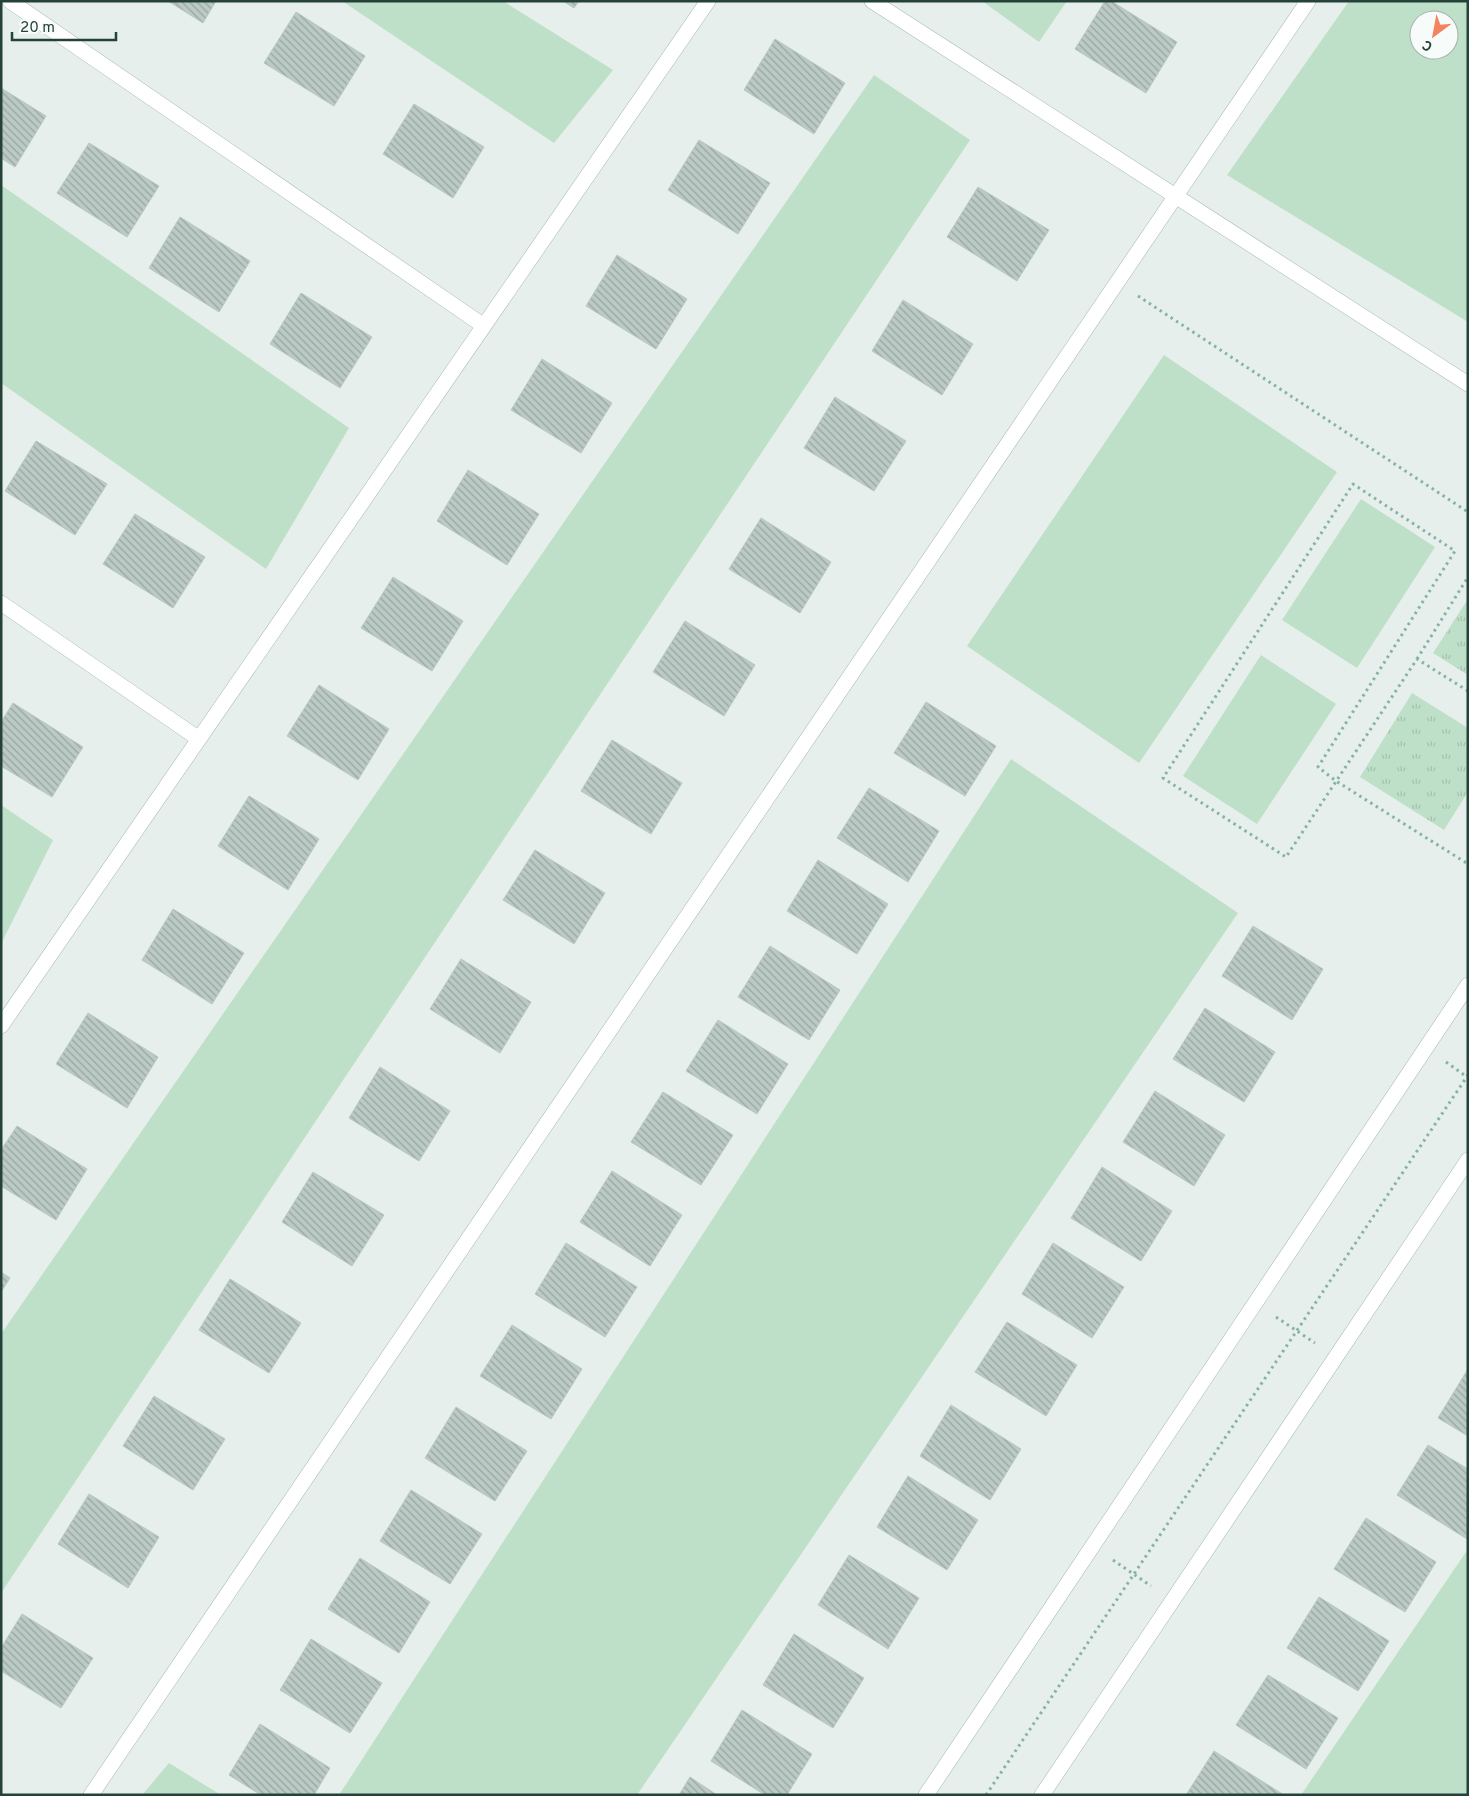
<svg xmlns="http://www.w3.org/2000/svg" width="1469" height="1796" font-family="Overpass,sans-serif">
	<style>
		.green { fill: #bfe0c8; fill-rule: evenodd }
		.park { fill: url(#park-tufts) }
		.building { fill: url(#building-back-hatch); stroke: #b8c9c2 }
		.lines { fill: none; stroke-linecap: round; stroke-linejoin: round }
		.street-casing { stroke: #a8b8b2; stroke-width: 16 }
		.path { stroke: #86b3a5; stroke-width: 3; stroke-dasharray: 2.5 4; stroke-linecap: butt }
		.street { stroke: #fff; stroke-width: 15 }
	</style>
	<defs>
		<pattern id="park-tufts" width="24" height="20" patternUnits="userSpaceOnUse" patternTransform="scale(1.25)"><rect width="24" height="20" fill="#bfe0c8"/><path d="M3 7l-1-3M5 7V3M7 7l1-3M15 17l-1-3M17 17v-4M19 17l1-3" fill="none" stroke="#a4c1ad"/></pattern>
		<pattern id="building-back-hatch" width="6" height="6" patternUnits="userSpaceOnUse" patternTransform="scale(1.25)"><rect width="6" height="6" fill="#bbcac4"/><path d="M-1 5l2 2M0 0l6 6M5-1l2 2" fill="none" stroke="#98a6a0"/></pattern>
	</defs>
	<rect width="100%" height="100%" fill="#e6efeb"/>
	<path class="green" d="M342,1H503L613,70L554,143Z
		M982,1H1067L1039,42Z
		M1349,1H1468V322L1227,175ZM1419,20H1449V50H1419Z
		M874,75L970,140L1,1593V1334Z
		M1,185L349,428L266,569L1,383Z
		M1164,355L1337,472L1139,763L967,646Z
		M1361,499L1435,547L1357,668L1282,620Z
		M1261,655L1336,704L1257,824L1183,776Z
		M1011,759L1238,913L637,1795H339Z
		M1,805L53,840L1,944Z
		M1468,1549V1795H1301Z
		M169,1763L221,1795H222H142Z"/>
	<path class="park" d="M1468,599V675L1433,653Z
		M1412,693L1468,728V792L1444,830L1360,777Z"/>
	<path class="building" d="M168,1H216L203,23Z
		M563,1H579L574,8Z
		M1105,1H1111L1177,42L1146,93L1075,49Z
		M296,12L365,56L334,106L264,63Z
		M775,39L845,83L814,134L744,90Z
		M1,88L46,116L15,167L1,158Z
		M414,104L484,147L453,198L383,154Z
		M699,140L770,183L738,234L668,190Z
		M89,143L159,186L127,237L57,193Z
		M978,187L1049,230L1017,281L947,237Z
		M180,217L250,261L219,312L149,268Z
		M617,255L687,299L656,349L586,306Z
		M301,293L372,337L340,388L270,344Z
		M903,300L973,344L942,395L872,351Z
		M542,359L612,403L581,453L511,410Z
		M835,397L906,441L874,491L804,448Z
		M36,441L107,484L75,535L5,491Z
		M468,470L539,514L507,565L437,521Z
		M135,514L205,557L173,608L103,564Z
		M761,518L831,562L800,613L729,569Z
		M393,577L463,621L432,671L361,628Z
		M685,621L755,665L724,716L653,672Z
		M319,685L389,729L358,780L287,736Z
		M926,702L996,746L965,796L894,753Z
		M13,703L83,747L52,797L1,766V722Z
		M612,740L682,783L651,834L581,791Z
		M869,788L939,831L908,882L837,838Z
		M249,796L319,839L288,890L218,846Z
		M535,850L605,893L574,944L503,900Z
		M818,860L888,904L857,954L787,911Z
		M173,909L244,953L212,1004L142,960Z
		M1253,926L1323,969L1292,1020L1222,976Z
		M770,946L840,990L809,1040L738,997Z
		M461,959L531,1002L500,1053L430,1009Z
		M1205,1008L1275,1052L1244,1102L1173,1059Z
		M88,1013L158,1057L127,1108L56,1064Z
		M718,1020L788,1064L757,1114L686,1071Z
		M380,1067L450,1111L419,1161L349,1118Z
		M1155,1091L1225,1135L1194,1186L1123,1142Z
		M663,1092L733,1135L701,1185L631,1142Z
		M17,1126L87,1169L56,1220L1,1186V1150Z
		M1102,1167L1172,1211L1141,1261L1071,1218Z
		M612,1171L682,1215L650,1266L580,1222Z
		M313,1172L384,1215L352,1266L282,1222Z
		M566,1243L637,1287L605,1337L535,1294Z
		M1053,1243L1124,1287L1092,1338L1022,1294Z
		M1,1272L10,1278L1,1292Z
		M230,1279L301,1323L269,1373L199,1330Z
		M1007,1322L1077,1365L1046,1416L975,1372Z
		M512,1325L582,1369L551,1419L480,1376Z
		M1468,1369V1436L1438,1418Z
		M154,1396L225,1439L193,1490L123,1446Z
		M951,1405L1021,1449L990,1500L920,1456Z
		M456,1407L527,1451L495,1501L425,1458Z
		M1428,1445L1468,1469L1467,1539L1397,1495Z
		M908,1476L978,1520L947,1570L877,1527Z
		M411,1490L482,1534L450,1584L380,1541Z
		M89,1494L159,1537L128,1588L58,1544Z
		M1366,1518L1436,1562L1405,1612L1334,1569Z
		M849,1555L919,1598L888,1649L818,1605Z
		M360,1558L430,1602L399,1653L328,1609Z
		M1319,1597L1389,1641L1358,1691L1287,1648Z
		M22,1614L93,1658L61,1708L1,1671V1648Z
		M794,1634L864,1678L833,1728L763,1685Z
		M311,1639L382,1683L350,1733L280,1690Z
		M1268,1675L1338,1718L1306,1769L1236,1725Z
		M742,1710L812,1754L787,1795H765L711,1761Z
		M260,1724L330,1768L314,1795H261L229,1775Z
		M1214,1751L1284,1795H1186Z
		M690,1777L717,1795H679Z"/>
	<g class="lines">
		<g class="street-casing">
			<path id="street" d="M10,1L484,326
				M872,1L1468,384
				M1,603L199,739
				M1,1026L708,1
				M91,1795L1308,1
				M926,1795L1468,985
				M1042,1795L1468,1160"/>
		</g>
		<path class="path" d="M1138,296L1468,512
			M1417,659L1468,577
			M1468,691L1417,659L1286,857L1163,778L1353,484L1455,551L1318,767L1336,781L1468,864
			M1446,1062L1467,1077
			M1276,1317L1315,1343
			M1113,1560L1151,1586
			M986,1795L1468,1075"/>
		<use href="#street" class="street"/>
	</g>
	<rect width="1469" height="1796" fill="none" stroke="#24423a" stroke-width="5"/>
	<g transform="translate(1434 35) rotate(212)"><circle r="24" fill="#f7fbf9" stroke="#a3b1ad"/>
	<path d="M0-4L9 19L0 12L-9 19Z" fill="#f4845f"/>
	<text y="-8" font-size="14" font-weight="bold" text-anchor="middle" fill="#24423a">С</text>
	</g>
	<path d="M12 32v8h104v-8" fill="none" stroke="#24423a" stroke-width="2.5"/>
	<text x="20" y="32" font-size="15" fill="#24423a" stroke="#f7fbf9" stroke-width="4" paint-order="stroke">20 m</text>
</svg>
